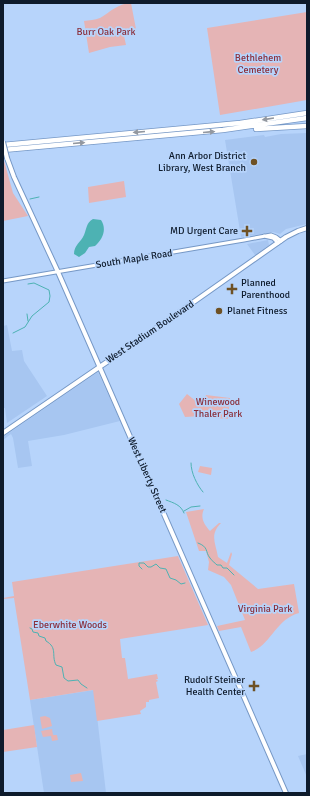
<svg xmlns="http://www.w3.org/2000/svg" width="310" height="796" font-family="Signika,sans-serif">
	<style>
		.built { fill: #a7c6f1 }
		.green { fill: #e5b4b5 }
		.water { fill: #4db2b3 }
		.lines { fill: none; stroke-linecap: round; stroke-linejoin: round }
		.stream { stroke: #4db2b3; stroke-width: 1 }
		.minor-casing { stroke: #7698c6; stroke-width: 5 }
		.major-casing { stroke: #7698c6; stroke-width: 6 }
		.highway-casing { stroke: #7698c6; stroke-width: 6 }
		.minor { stroke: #fff; stroke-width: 3 }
		.major { stroke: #fff; stroke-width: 4 }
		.highway { stroke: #fff; stroke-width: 4.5 }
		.major-bridge-casing { stroke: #7698c6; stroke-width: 6; stroke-linecap: butt }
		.major-bridge { stroke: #fff; stroke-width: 4 }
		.oneway { fill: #9398a0 }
		.poi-dot { fill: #6e5124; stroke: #b7d4fb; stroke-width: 1.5 }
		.labels { text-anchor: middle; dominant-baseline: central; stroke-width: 3.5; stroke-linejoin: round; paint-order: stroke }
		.park-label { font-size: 10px; fill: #8a2f3b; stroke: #b7d4fb }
		.poi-label { font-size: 10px; fill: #0e1b2c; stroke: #b7d4fb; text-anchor: end }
		.street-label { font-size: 10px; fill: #0e1b2c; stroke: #b7d4fb }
	</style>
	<rect width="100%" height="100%" fill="#b7d4fb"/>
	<path class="built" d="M307,133V224L286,229L280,234L273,232L241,237L225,140L264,135L265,137L281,134Z
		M268,240L269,245L255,255L247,244Z
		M7,325L12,351L22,350L24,361L47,396L7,423L5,408H3V326Z
		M98,372L120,421L64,435L28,441L32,466L18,468L13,438L11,434L3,440V437Z
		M94,690L106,793H44L30,700Z
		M307,754V777L298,756Z"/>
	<path class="green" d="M131,3L136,29L123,31L126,45L110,47L89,53L84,21C89,20 95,20 100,18C110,12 119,3 131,3Z
		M307,12V100L220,115L207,28Z
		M3,157L13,193L28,216L3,221Z
		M124,181L126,197L89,203L88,187Z
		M187,394L202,406L206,395L230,398L228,419L202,417V416L185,417L179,404Z
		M200,466L212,468L211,475L198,472Z
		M204,509C200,518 204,524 210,531L219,523H221C209,535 216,544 218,557L227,563L231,552L232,554L229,565L258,589L294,584L299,613C276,619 271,645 251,652L241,627L219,631L217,626L245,620L231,585L224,577L208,570L209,562L206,551H199L186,512Z
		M178,556L208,625L120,639L122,658H125L128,679L157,674L158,679H156L158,681L156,682L159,698L149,700V702H146V707L140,711L141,714L97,721L93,690L30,700L14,598L3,599V598L14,596L12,582Z
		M45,716L50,718L52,726L42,729L40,717Z
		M34,725L37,747L3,752V730Z
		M52,729L53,735H57L58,740L52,741L51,736L43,737L41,731Z
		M81,773L83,781L71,782L70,775Z"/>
	<path class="water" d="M93,219L101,220C107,229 103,239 95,246L89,247L85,253L79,257L74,254C74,245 81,242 84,235C87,228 86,223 93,219Z"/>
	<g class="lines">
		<path class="stream" d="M30,199L39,197
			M27,314L28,321
			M13,333L25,327L32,316L49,302L50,296L49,290L34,283L28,284
			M191,463C191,473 197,485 203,492
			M166,500C174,503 181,505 184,513
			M184,511L191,507L200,506
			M198,543C209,547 205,552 210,558C211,560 215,563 217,565H221L223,568H227L234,575
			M142,569L139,566V563H144L148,567H151L156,564L160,568L166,569L170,578L176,580L181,584L185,583
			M30,628L32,629L33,632L38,633L39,636L45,638L46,641C58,648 51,655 56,665L62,667L64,678L68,681L78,680L81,684L87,688"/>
		<g class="minor-casing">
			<path id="minor" d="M264,236L273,238L278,243
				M3,281L244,240L271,235L276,237L281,241"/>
		</g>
		<g class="major-casing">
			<path id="major" d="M7,158L14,177L58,272L286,793
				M3,433L161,325L286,237L298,231L307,228"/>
		</g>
		<g class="highway-casing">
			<path id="highway" d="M256,129L307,126
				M3,145L240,123L307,113
				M3,150L223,130L307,118"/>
		</g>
		<use href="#minor" class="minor"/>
		<use href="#major" class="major"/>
		<use href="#highway" class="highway"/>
		<g class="major-bridge-casing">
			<path id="major-bridge" d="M3,142L7,158"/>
		</g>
		<use href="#major-bridge" class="major-bridge"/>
	</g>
	<defs><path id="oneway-solid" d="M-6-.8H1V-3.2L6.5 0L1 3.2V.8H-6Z"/></defs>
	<g class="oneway">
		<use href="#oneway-solid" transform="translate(268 119) rotate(171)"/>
		<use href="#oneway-solid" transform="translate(139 132) rotate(175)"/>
		<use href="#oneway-solid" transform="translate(209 132) rotate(-5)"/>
		<use href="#oneway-solid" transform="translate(79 143) rotate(-5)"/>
	</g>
	<g class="poi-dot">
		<circle cx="254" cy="162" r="4"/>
		<path d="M245 225h4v4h4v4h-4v4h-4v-4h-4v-4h4z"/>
		<path d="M230 283h4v4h4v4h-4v4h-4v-4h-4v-4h4z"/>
		<circle cx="219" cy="311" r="4"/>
		<path d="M252 680h4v4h4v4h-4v4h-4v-4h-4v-4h4z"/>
	</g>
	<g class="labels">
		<g class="park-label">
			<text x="106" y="32">Burr Oak Park</text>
			<text x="258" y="58">Bethlehem<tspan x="258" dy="12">Cemetery</tspan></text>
			<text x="218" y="402">Winewood<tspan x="218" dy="12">Thaler Park</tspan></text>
			<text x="265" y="609">Virginia Park</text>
			<text x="70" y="625">Eberwhite Woods</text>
		</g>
		<g class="poi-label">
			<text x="246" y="156">Ann Arbor District<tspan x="246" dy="12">Library, West Branch</tspan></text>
			<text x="238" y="231">MD Urgent Care</text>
			<text x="241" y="283" text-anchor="start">Planned<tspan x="241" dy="12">Parenthood</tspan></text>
			<text x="227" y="311" text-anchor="start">Planet Fitness</text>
			<text x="245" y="680">Rudolf Steiner<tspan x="245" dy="12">Health Center</tspan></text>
		</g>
		<g class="street-label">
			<text transform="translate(134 259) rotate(-9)">South Maple Road</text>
			<text transform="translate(150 332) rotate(-34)">West Stadium Boulevard</text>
			<text transform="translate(147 475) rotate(66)">West Liberty Street</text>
		</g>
	</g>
	<rect width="310" height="796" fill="none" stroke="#0e1b2c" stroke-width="8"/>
</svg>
